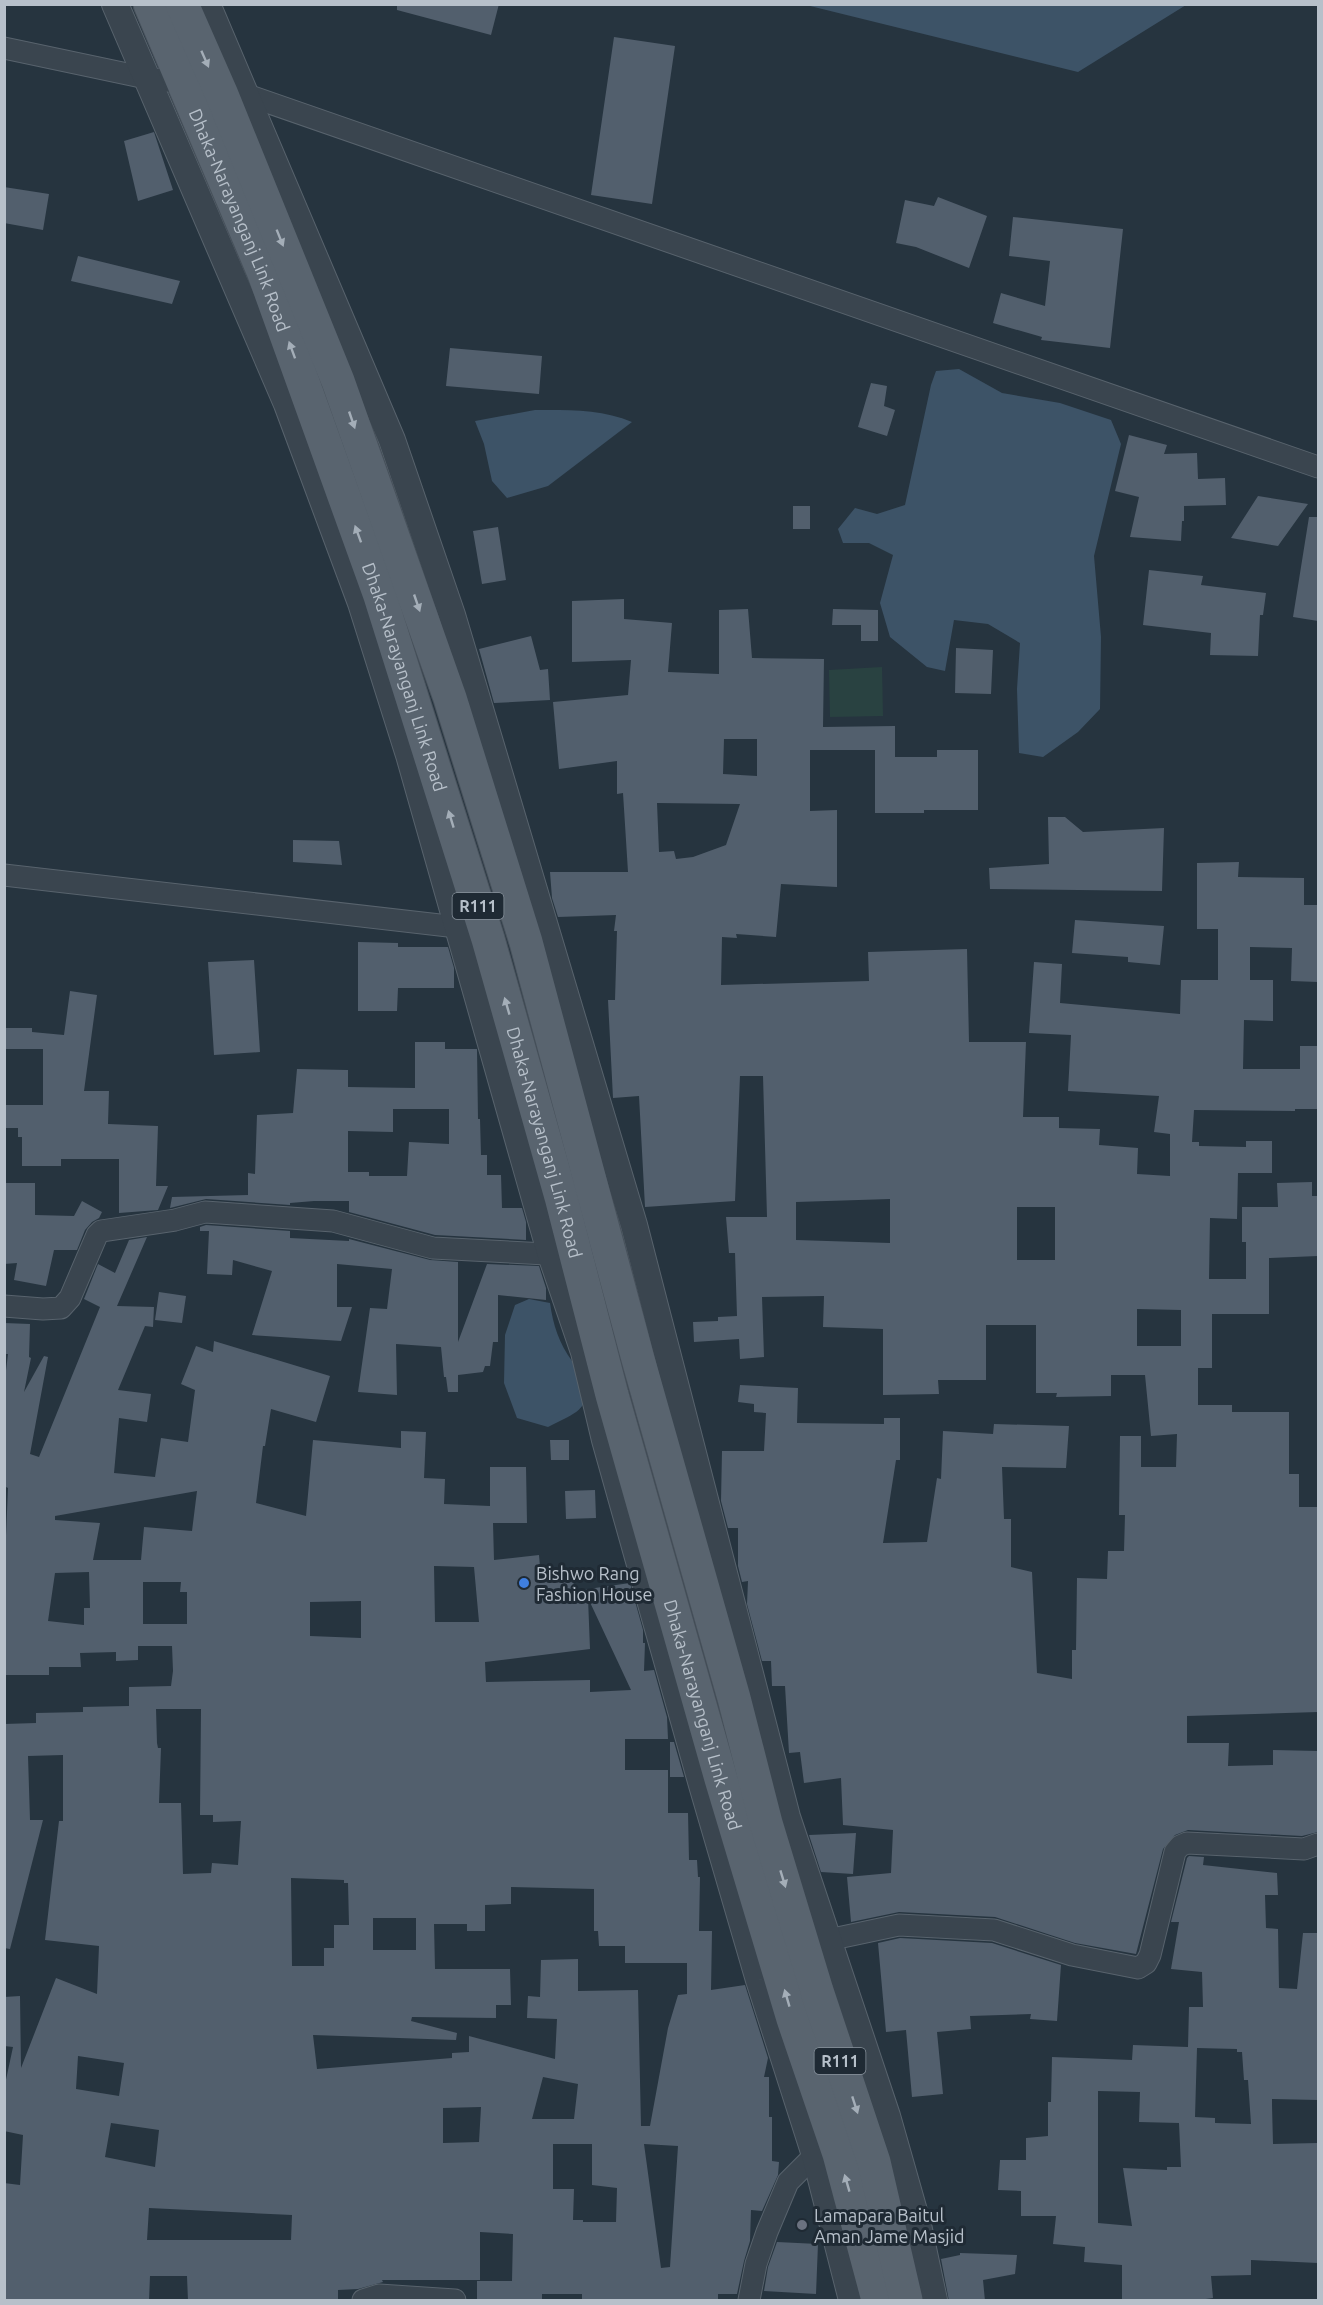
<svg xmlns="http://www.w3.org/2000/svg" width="1323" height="2305" font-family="Ubuntu,sans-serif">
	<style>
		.green { fill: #294241 }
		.water { fill: #3d5367 }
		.building { fill: #525f6d; fill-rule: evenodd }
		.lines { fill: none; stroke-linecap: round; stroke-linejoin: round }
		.minor-casing { stroke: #58636d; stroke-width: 23 }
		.tertiary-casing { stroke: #58636d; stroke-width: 28 }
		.primary-casing { stroke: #47515b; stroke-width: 35 }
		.minor { stroke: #3a454f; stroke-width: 21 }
		.tertiary { stroke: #3a454f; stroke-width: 26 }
		.primary { stroke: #59646f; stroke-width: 33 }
		.oneway { fill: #a4aeb8 }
		.shop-dot { fill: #3f7fe0; stroke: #1f2a34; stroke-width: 2 }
		.worship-dot { fill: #6b7280; stroke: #1f2a34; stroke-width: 2 }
		.labels { text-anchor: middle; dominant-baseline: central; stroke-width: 6; stroke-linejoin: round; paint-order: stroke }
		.shield { fill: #1f2a34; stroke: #89939d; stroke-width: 1.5 }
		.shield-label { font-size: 16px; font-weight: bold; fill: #b7c0ca }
		.street-label { font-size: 18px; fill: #b7c0ca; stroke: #1f2a34 }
		.poi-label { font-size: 18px; fill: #b7c0ca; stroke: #1f2a34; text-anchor: start }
	</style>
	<rect width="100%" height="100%" fill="#26343f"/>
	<path class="green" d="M882,667L883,716L830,717L829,670Z"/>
	<path class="water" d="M806,5L1186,4V5L1078,72Z
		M959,369L1002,393L1060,403L1111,420L1121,444L1094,556L1101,637L1100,709L1078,732L1043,757L1019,753L1017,689L1020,643L988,624L954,620L945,671L927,667L890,637L880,603L893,555L869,543H843L838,529L855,508L877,514L905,505L931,385L936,371Z
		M535,410C568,410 602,409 632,422L548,486L507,498L492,481L484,444L475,421Z
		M529,1299L550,1303C553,1325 559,1343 572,1361L585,1363C589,1408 588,1408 548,1427L517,1418L504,1383L505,1335L515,1305Z"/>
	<path class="building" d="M397,4H499L491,35L397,10Z
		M614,37L675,46L652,204L591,195Z
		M154,132L173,190L138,201L124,141Z
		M4,187L49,194L43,230L4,223Z
		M938,197L987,216L969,268L916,247L896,243L905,200L934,206Z
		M1013,217L1123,229L1110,348L1041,340L1042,337L993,323L1001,293L1045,306L1050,261L1009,256Z
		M78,256L180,281L172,304L71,281Z
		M450,348L542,356L539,394L446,386Z
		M871,383L887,386L884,406L895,410L887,436L858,427Z
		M1129,435L1167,445L1164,454L1197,453L1198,479L1225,478L1226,505L1184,506V521H1182L1181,541L1130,537L1139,497L1115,491Z
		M1258,496L1308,504L1278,546L1231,538Z
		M793,506H810V529H793Z
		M1309,517H1318V621L1293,617Z
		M498,527L506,580L482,584L473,531Z
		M1149,570L1203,576L1201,585L1266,593L1263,615H1260L1258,656L1210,655L1211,633L1143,625Z
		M624,599V619L672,623L668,672L719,674V610L748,609L752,658L824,659L823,727L895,726V757H937V750H978V810H924V813H875V750H810V811L837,810V887L781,884L776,937L736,934L737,938L722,937L721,985L869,981L868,952L967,949L969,1042H1026L1023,1117H1059V1128L1100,1129L1099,1145L1138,1148L1137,1174L1170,1176V1134L1154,1132L1159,1096L1068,1091L1071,1035L1029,1033L1034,962L1062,964L1060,1003L1180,1014L1181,980H1218V929H1197V863L1239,862L1238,877L1304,878V905H1318V982L1291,981L1292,948L1250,947V980H1273V1021L1244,1020L1243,1069H1300V1046H1318V1109H1295V1111L1194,1110L1192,1142H1199V1146L1246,1147V1141H1272V1173H1238L1237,1219L1210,1218L1209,1279H1246V1242H1242V1207H1278L1277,1183L1312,1182V1196H1318V1256L1269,1258V1314H1212V1368H1198V1405H1232V1412H1289V1474H1299V1507H1318V1712L1187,1716V1743H1229L1228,1766L1273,1765V1750L1318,1751V1832L1302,1836L1188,1830L1175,1835L1163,1849L1136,1954L1075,1943L995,1917L899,1912L851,1922L847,1877L891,1873L893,1830L843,1825L841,1778L804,1783L800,1752L789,1753L785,1686H772L771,1661H762L747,1604L748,1581L742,1582L738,1566V1528H728L721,1501L722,1451H764L766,1413L754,1412V1404L738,1402L740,1385L798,1388L797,1423L884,1424V1418H900V1460H896L883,1543L927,1542L937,1478L941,1479L943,1431L993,1434L994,1424L1069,1426L1066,1468L1002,1467L1004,1519H1011V1567L1032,1572L1037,1673L1072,1679V1650H1076L1077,1578L1107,1579L1108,1551H1124L1125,1515H1119L1120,1436H1141V1467H1176L1177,1434L1151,1436L1145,1375H1111V1396L1056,1397L1057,1393H1036V1325H986V1380H938L939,1394L883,1395V1329L823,1327L824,1296L762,1297L764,1357L740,1359L739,1339L694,1342L693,1322L718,1321V1317L737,1316L735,1253H729L726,1217H767L763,1076H740L735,1201L645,1207L639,1096L613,1098L608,1000H615L617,931H614L616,915L558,917L552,898L550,872H628L623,793L617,794V761L559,769L553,702L628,695L631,660L572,662V601ZM724,739H757V776L723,774ZM657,803L740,804L726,845L693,857L676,859L674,851L659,852ZM890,1199V1243L796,1240V1202ZM1017,1207H1055V1260H1017ZM1137,1309L1181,1310V1346H1137Z
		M833,609L878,610V641H861V625H832Z
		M531,636L540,670L548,669L550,700L494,703L479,649Z
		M956,648L993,650L991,694L955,693Z
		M1048,817H1065L1083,832L1164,828L1162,891L990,889L989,868L1049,864Z
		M293,840L339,841L342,865L293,862Z
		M1075,920L1164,926L1160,965L1128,962V957L1072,953Z
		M358,942L398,943V947H448L454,968V988H398L397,1011H358Z
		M254,960L260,1052L214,1055L208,962Z
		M70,991L97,995L84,1091H109L108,1124L158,1126L156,1186H168L158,1210L119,1213V1159H61V1166H22V1137H18V1128H4V1105H43V1049H4V1028H32V1032L64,1035Z
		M415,1042H445V1049H477L478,1119H480L481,1155H487V1175H501L502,1208H522L526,1222V1240L435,1235L349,1212V1201H314L290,1203V1205L206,1199L170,1208L172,1197L248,1195V1173L255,1174L257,1115L293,1113L297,1069L348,1070V1087L415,1088ZM393,1109H449V1144L409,1142L407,1176H369V1172H348V1131L393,1132Z
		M4,1183H35V1215L74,1216L82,1201L102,1212L99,1218L92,1222L85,1230L77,1250H54L46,1286L14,1280L17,1263L4,1264Z
		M206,1225L290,1231V1238L349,1241V1239L430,1260L458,1262V1342L487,1264L539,1266L546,1288V1300L498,1295V1342H493L490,1366H485L483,1372L458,1375V1392H448L446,1377H444L441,1347L396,1344L397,1395L358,1392L370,1308L387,1309L392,1269L337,1264V1307H352L341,1341L252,1335L272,1271L233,1260L232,1275L207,1274L209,1231H200V1227Z
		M147,1237L117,1306L154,1307L153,1327L145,1326L118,1390L151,1394L147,1422L119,1418L114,1473L155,1477L161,1438L188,1442L195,1390L181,1384L196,1346L213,1352L214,1341L330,1376L316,1422L271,1409L265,1446H263L256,1503L306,1516L313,1440L401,1448V1431L426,1432L424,1478L445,1479L444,1504L490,1506V1467H526L527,1523H493L494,1560L539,1555L541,1578L573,1575L574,1591L630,1583L643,1630V1643H645L644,1671L654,1670L667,1717L668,1739H625V1770H668V1813H688L689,1860H697L698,1877H700L699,1931H712L711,1990L745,1985L768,2058L764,2077H769V2117H772V2161L779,2162L778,2175L762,2211L751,2210L750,2241L744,2261L737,2294H718V2301L582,2299V2294H542V2301L477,2299V2281H512L513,2234L480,2232V2280H382L383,2282L358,2289L338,2290V2301H188L187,2276H150L149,2301H6L4,2183L20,2185L23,2135L4,2131V2089L13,2047L4,2046V1997L20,1996L21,2068L56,1978L97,1994L99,1946L45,1940L59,1821H63V1755L28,1756L30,1820H43L10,1949L4,1948V1724L36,1723V1713L83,1712V1707L129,1706V1687L171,1686L173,1671L172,1646H138V1660L116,1661V1652L80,1653L81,1667H49V1675H4V1583L8,1488L4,1486V1387L8,1354H4V1323L30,1324L29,1357L31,1358L24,1392L44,1356L48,1357L30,1454L39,1457L100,1307L84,1299L98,1264L115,1273L129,1240ZM197,1491L192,1531L144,1527L141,1560H93L100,1523L55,1520V1516ZM434,1566L474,1567L479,1622H435ZM89,1572L90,1608H84V1625L48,1621L55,1573ZM143,1582H181L180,1592H187V1624H143ZM588,1598L631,1690L590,1692V1680L486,1682L485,1662L590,1649ZM361,1601V1638L310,1636V1602ZM156,1709H201L200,1815H213V1822L241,1821L238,1865L212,1863L211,1873L183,1874L181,1803H159L161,1748H158L157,1743ZM291,1878L344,1880V1883H348L349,1925H334V1948H324V1966H292ZM511,1887L594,1889V1931H598L599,1946H625V1963H687V1994L678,1995L668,2028L650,2126H641L638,1990L578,1991V1959L541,1960L540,1997L528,1996L527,2018L557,2019L555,2059L469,2036V2052L452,2053V2058L317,2069L313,2035L456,2040L457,2033L411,2021L412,2017L496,2018V2005H511L510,1969H435L434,1924H467V1931H485V1905L511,1904ZM373,1918H416V1950H373ZM78,2056L124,2063L119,2096L76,2089ZM543,2077L578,2084L574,2119H532ZM481,2107L479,2142L443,2143V2108ZM111,2123L159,2130L155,2167L105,2157ZM553,2144H592V2185L617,2188L616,2222H583V2220H573L574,2189H553ZM644,2144L678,2146L670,2267L661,2268ZM149,2208L292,2215L291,2240H147Z
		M159,1292L186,1296L182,1323L155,1320Z
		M550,1440H569V1460H551Z
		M595,1490L596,1518L566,1519L565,1491Z
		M670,1742H674L684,1777H670Z
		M856,1833L853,1874L821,1872L809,1835Z
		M1189,1856L1204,1857L1203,1865L1277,1873L1278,1895H1265L1266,1928L1278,1929L1279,1988L1297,1989L1303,1933H1318V2100L1272,2099V2105L1273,2144L1318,2143V2263L1251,2260V2275L1211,2276L1213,2298L1191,2301H1122V2265L1084,2262L1085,2247L1053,2244L1056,2216H1021V2191L998,2190L1000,2160H1026V2138L1048,2136V2102H1051L1052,2057L1132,2060L1133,2045L1188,2047L1189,2007H1203L1202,1972L1171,1969L1179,1922H1171L1187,1858ZM1197,2048L1237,2049V2052H1242L1244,2080H1248L1251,2124L1215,2123V2118L1195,2117ZM1098,2091L1140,2092L1139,2122L1179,2123L1181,2167H1167V2170L1123,2168L1132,2226L1098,2223Z
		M900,1938L992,1943L1061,1965L1057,2021L1030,2019L1031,2014L970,2016L971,2029L937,2032L943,2094L912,2097L906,2030L886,2032L878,1943Z
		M777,2242L818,2244L816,2294L764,2291L768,2267Z
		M960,2253L1017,2255L1015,2274L983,2280L985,2301H949L941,2259L960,2255Z"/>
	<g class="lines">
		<g class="minor-casing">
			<path id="minor" d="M4,48L146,78L184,83
				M236,94H244L1318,467
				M4,875L457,927
				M4,1306L43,1309L61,1308L70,1298L97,1235L101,1231L175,1220L205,1212L333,1221L433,1248L565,1255
				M828,1940L899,1925L994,1930L1072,1955L1138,1968L1146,1963L1150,1955L1175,1852L1180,1846L1187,1843L1304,1849L1318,1844
				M363,2300L379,2295L455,2300
				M749,2300L756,2264L767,2232L788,2182L815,2155"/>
		</g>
		<g class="tertiary-casing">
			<path id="tertiary" d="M115,4L287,404L361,603L409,755L551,1255L584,1352L605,1440L702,1785L759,1980L815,2155L852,2300
				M207,4L392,440L452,615L634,1225L787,1817L887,2116L918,2225L934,2300"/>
		</g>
		<g class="primary-casing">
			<g id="primary">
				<path id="s1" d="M150,4L263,271L380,596L488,939L561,1197L612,1395L721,1779L793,2019L839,2154L878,2300"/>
				<path d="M182,4L222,95L338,381L450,698L526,942L638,1359L734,1698L766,1823L817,1991L874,2162L906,2300"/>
			</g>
		</g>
		<use href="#minor" class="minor"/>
		<use href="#tertiary" class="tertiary"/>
		<use href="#primary" class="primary"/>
	</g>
	<defs><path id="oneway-solid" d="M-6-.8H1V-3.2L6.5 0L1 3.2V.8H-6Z" transform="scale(1.5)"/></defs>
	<g class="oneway">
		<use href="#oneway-solid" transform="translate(205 59) rotate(66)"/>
		<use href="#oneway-solid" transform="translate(280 238) rotate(68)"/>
		<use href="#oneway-solid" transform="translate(292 350) rotate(-110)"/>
		<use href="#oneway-solid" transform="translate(352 420) rotate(71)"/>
		<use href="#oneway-solid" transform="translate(358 534) rotate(-110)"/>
		<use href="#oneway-solid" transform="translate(417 603) rotate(71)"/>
		<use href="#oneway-solid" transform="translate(451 819) rotate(-107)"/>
		<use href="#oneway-solid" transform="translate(507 1006) rotate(-106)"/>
		<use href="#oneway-solid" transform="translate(783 1879) rotate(73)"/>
		<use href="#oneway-solid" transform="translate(787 1998) rotate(-106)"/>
		<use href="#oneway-solid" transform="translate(855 2105) rotate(72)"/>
		<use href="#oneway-solid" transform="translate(847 2183) rotate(-106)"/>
	</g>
	<circle class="shop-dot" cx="524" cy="1583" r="6"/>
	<circle class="worship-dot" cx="802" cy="2225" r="6"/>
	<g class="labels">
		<g class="shield">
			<rect x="452.5" y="893" width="51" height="26" rx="4.5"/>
			<rect x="814.5" y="2048" width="51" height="26" rx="4.5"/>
		</g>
		<g class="shield-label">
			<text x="478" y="906">R111</text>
			<text x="840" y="2061">R111</text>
		</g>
		<g class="street-label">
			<text stroke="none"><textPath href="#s1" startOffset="234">Dhaka-Narayanganj Link Road</textPath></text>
			<text stroke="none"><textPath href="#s1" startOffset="720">Dhaka-Narayanganj Link Road</textPath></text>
			<text stroke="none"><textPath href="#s1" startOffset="1206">Dhaka-Narayanganj Link Road</textPath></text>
			<text stroke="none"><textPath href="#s1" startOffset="1800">Dhaka-Narayanganj Link Road</textPath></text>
		</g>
		<g class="poi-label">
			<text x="536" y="1573">Bishwo Rang<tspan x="536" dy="21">Fashion House</tspan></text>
			<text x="814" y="2215">Lamapara Baitul<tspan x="814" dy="21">Aman Jame Masjid</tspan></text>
		</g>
	</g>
	<rect width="1323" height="2305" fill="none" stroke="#b7c0ca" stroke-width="12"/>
</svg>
